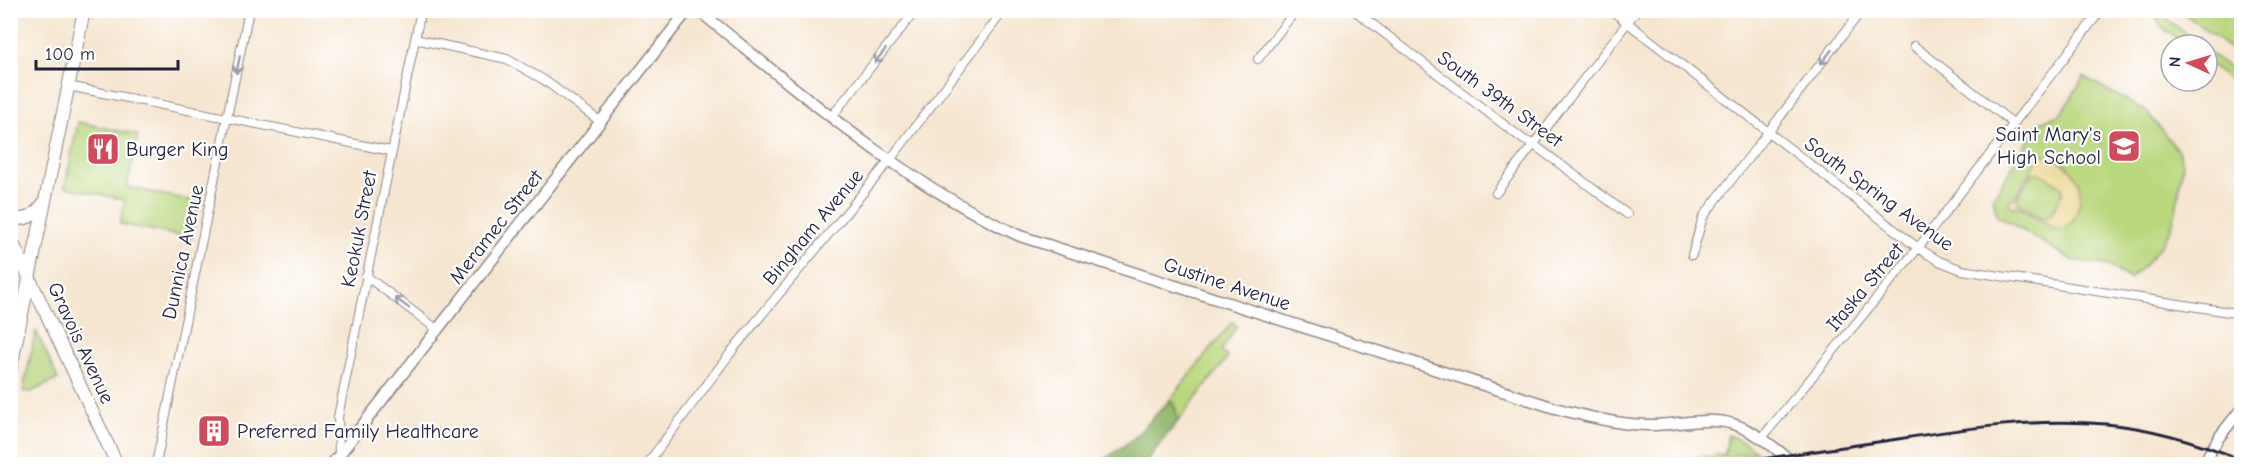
<svg xmlns="http://www.w3.org/2000/svg" width="2252" height="475" font-family="'Comic Neue',sans-serif">
	<style>
		.green { fill: #b9d77d; stroke: #6e7c5c; stroke-width: 1.5 }
		.forest { fill: #92b86c; stroke: #5a6d54; stroke-width: 1.5 }
		.sand { fill: #eeda9e; stroke: #887e6c; stroke-width: 1.5; fill-rule: evenodd }
		.lines { fill: none; stroke-linecap: round; stroke-linejoin: round }
		.minor-casing { stroke: #8c8485; stroke-width: 10 }
		.tertiary-casing { stroke: #8c8485; stroke-width: 13 }
		.secondary-casing { stroke: #8c8485; stroke-width: 14 }
		.primary-casing { stroke: #8c8485; stroke-width: 14 }
		.minor { stroke: #fff; stroke-width: 8 }
		.tertiary { stroke: #fff; stroke-width: 10 }
		.secondary { stroke: #fff; stroke-width: 12 }
		.primary { stroke: #fff; stroke-width: 12 }
		.rail { stroke: #22223b; stroke-width: 3 }
		.oneway { stroke: #9c9ca7 }
		.labels { text-anchor: middle; dominant-baseline: central; stroke-width: 4.5; stroke-linejoin: round; paint-order: stroke }
		.street-label { font-size: 20px; fill: #22223b; stroke: #fff }
		.poi-label { font-size: 20px; fill: #22223b; stroke: #fff; text-anchor: start }
	</style>
	<rect width="100%" height="100%" fill="#fff"/>
	<filter id="ink" filterUnits="userSpaceOnUse"><feTurbulence type="fractalNoise" baseFrequency=".0167" numOctaves="2"/><feDisplacementMap in="SourceGraphic" scale="12" xChannelSelector="R" yChannelSelector="G"/><feConvolveMatrix kernelMatrix="1 2 1 2 8 2 1 2 1" color-interpolation-filters="sRGB"/></filter>
	<filter id="wash" filterUnits="userSpaceOnUse"><feTurbulence type="fractalNoise" baseFrequency=".008" numOctaves="4" result="noise"/><feDisplacementMap in="SourceGraphic" scale="24" xChannelSelector="R" yChannelSelector="G"/><feGaussianBlur stdDeviation="1.35" result="paint"/><feColorMatrix in="noise" values="0 0 0 0 0 0 0 0 0 0 0 0 0 0 0 0 0 1.4 0 .05"/><feComposite in="paint" operator="in"/></filter>
	<g filter="url(#wash)">
		<rect width="100%" height="100%" fill="#f6e5cf"/>
		<path class="green" d="M2152,11H2162L2168,20L2200,45H2185L2162,27Z
			M2181,11H2241V57Z
			M2207,51L2241,77V89L2207,62Z
			M2084,77L2146,111L2178,151L2183,163L2176,211L2170,231L2152,257L2130,279L2107,265L2072,260L1997,215L1993,198L2040,122L2061,114Z
			M78,122L138,135L127,187L199,202L191,238L120,224L125,200L65,187Z
			M1232,322L1237,326L1221,351L1228,357L1178,421L1174,403L1168,402Z
			M36,331L58,379L31,392L23,391Z
			M1728,435L1745,443L1757,452L1681,464H1639L1725,454Z"/>
		<path class="forest" d="M1168,402L1174,403L1178,421L1144,464H1098L1132,440Z"/>
		<path class="sand" d="M2041,154C2066,159 2086,178 2079,205C2078,211 2075,218 2071,223C2068,226 2063,229 2059,231L2017,206L2014,208L2009,204V200L2015,197ZM2032,173H2040L2061,186L2063,192L2050,216L2042,218L2019,204L2017,198Z"/>
	</g>
	<g filter="url(#ink)">
		<g class="lines">
			<g class="minor-casing">
				<path id="minor" d="M1354,10L1524,140L1533,144L1627,214
					M1611,10L1918,248L1939,261L1962,270L2242,314
					M415,39L507,59L544,80L601,122
					M1914,46L2014,124
					M1258,59L1296,10
					M68,86L391,151
					M832,116L916,10
					M1496,193L1637,10
					M1692,255L1703,217L1862,10
					M366,276L438,330
					M1761,439L1918,248L2101,10
					M156,464L249,10
					M344,464L339,455L338,417L421,10
					M647,464L735,347L890,160L1004,10"/>
			</g>
			<g class="tertiary-casing">
				<path id="tertiary" d="M698,10C800,92 900,181 1020,236L1555,408C1585,416 1615,424 1646,425C1674,426 1705,416 1733,424C1756,431 1777,450 1795,464
					M332,464L688,10
					M2203,464L2220,436L2242,408"/>
			</g>
			<g class="secondary-casing">
				<path id="secondary" d="M29,279L84,10"/>
			</g>
			<g class="primary-casing">
				<path id="primary" d="M10,217C26,223 34,215 44,203
					M10,237L117,464
					M10,372L29,279"/>
			</g>
			<use href="#minor" class="minor"/>
			<use href="#tertiary" class="tertiary"/>
			<use href="#secondary" class="secondary"/>
			<use href="#primary" class="primary"/>
			<path class="rail" d="M1727,464C1784,456 1841,447 1898,439C1967,428 2036,418 2106,424C2153,428 2198,442 2242,460"/>
		</g>
		<defs><path id="oneway-shaft" d="M-6 0H5M1.5-3L5.5 0L1.5 3" fill="none" stroke-width="1.6" stroke-linecap="round" stroke-linejoin="round" transform="scale(1.5)"/></defs>
		<g class="oneway">
			<use href="#oneway-shaft" transform="translate(880 56) rotate(129)"/>
			<use href="#oneway-shaft" transform="translate(1826 57) rotate(128)"/>
			<use href="#oneway-shaft" transform="translate(238 65) rotate(102)"/>
			<use href="#oneway-shaft" transform="translate(402 303) rotate(-143)"/>
		</g>
	</g>
	<defs>
		<g id="school-square" transform="scale(1.725)"><rect x="-9" y="-9" width="18" height="18" rx="4" fill="#d1495b" stroke="#fff"/><path d="M0-5L7-2L0 1L-7-2ZM-4 1L0 2.5L4 1V4Q0 6-4 4Z" fill="#fff"/></g>
		<g id="restaurant-square" transform="scale(1.725)"><rect x="-9" y="-9" width="18" height="18" rx="4" fill="#d1495b" stroke="#fff"/><path d="M-5-6h1v4h1v-4h1v4h1v-4h1v5L-1.5 .5V6h-2V.5L-5-1ZM5-6V6H3V1.5H1.5Q1.5-4 5-6Z" fill="#fff"/></g>
		<g id="building-square" transform="scale(1.725)"><rect x="-9" y="-9" width="18" height="18" rx="4" fill="#d1495b" stroke="#fff"/><path d="M-4-6H4V6H1V3H-1V6H-4ZM-2.5-4.3h1.7v1.8h-1.7ZM.8-4.3h1.7v1.8H.8ZM-2.5-1h1.7V.8h-1.7ZM.8-1h1.7V.8H.8Z" fill="#fff"/></g>
	</defs>
	<g fill-rule="evenodd">
		<use href="#school-square" x="2124" y="146"/>
		<use href="#restaurant-square" x="103" y="149"/>
		<use href="#building-square" x="214" y="431"/>
	</g>
	<g class="labels">
		<g class="street-label">
			<text transform="translate(1500 99) rotate(36)">South 39th Street</text>
			<text transform="translate(1879 194) rotate(36)">South Spring Avenue</text>
			<text transform="translate(496 227) rotate(-52)">Meramec Street</text>
			<text transform="translate(813 227) rotate(-50)">Bingham Avenue</text>
			<text transform="translate(359 229) rotate(-79)">Keokuk Street</text>
			<text transform="translate(183 252) rotate(-78)">Dunnica Avenue</text>
			<text transform="translate(1227 284) rotate(18)">Gustine Avenue</text>
			<text transform="translate(1865 287) rotate(-50)">Itaska Street</text>
			<text transform="translate(81 343) rotate(65)">Gravois Avenue</text>
		</g>
		<g class="poi-label">
			<text x="2101" y="134" text-anchor="end">Saint Mary's<tspan x="2101" dy="23">High School</tspan></text>
			<text x="126" y="149">Burger King</text>
			<text x="237" y="431">Preferred Family Healthcare</text>
		</g>
	</g>
	<rect width="2252" height="475" fill="none" stroke="#fff" stroke-width="36"/>
	<g transform="translate(2189 63) rotate(274)"><circle r="28" fill="#ffffff" stroke="#a7a7b1" stroke-width="1.5"/>
	<path d="M0-4.5L10 22L0 15L-10 22Z" fill="#d1495b"/>
	<text y="-9" font-size="16" font-weight="bold" text-anchor="middle" fill="#22223b">N</text>
	</g>
	<path d="M36 60v9h142v-9" fill="none" stroke="#22223b" stroke-width="3"/>
	<text x="45" y="60" font-size="18" fill="#22223b" stroke="#ffffff" stroke-width="4.5" paint-order="stroke">100 m</text>
</svg>
